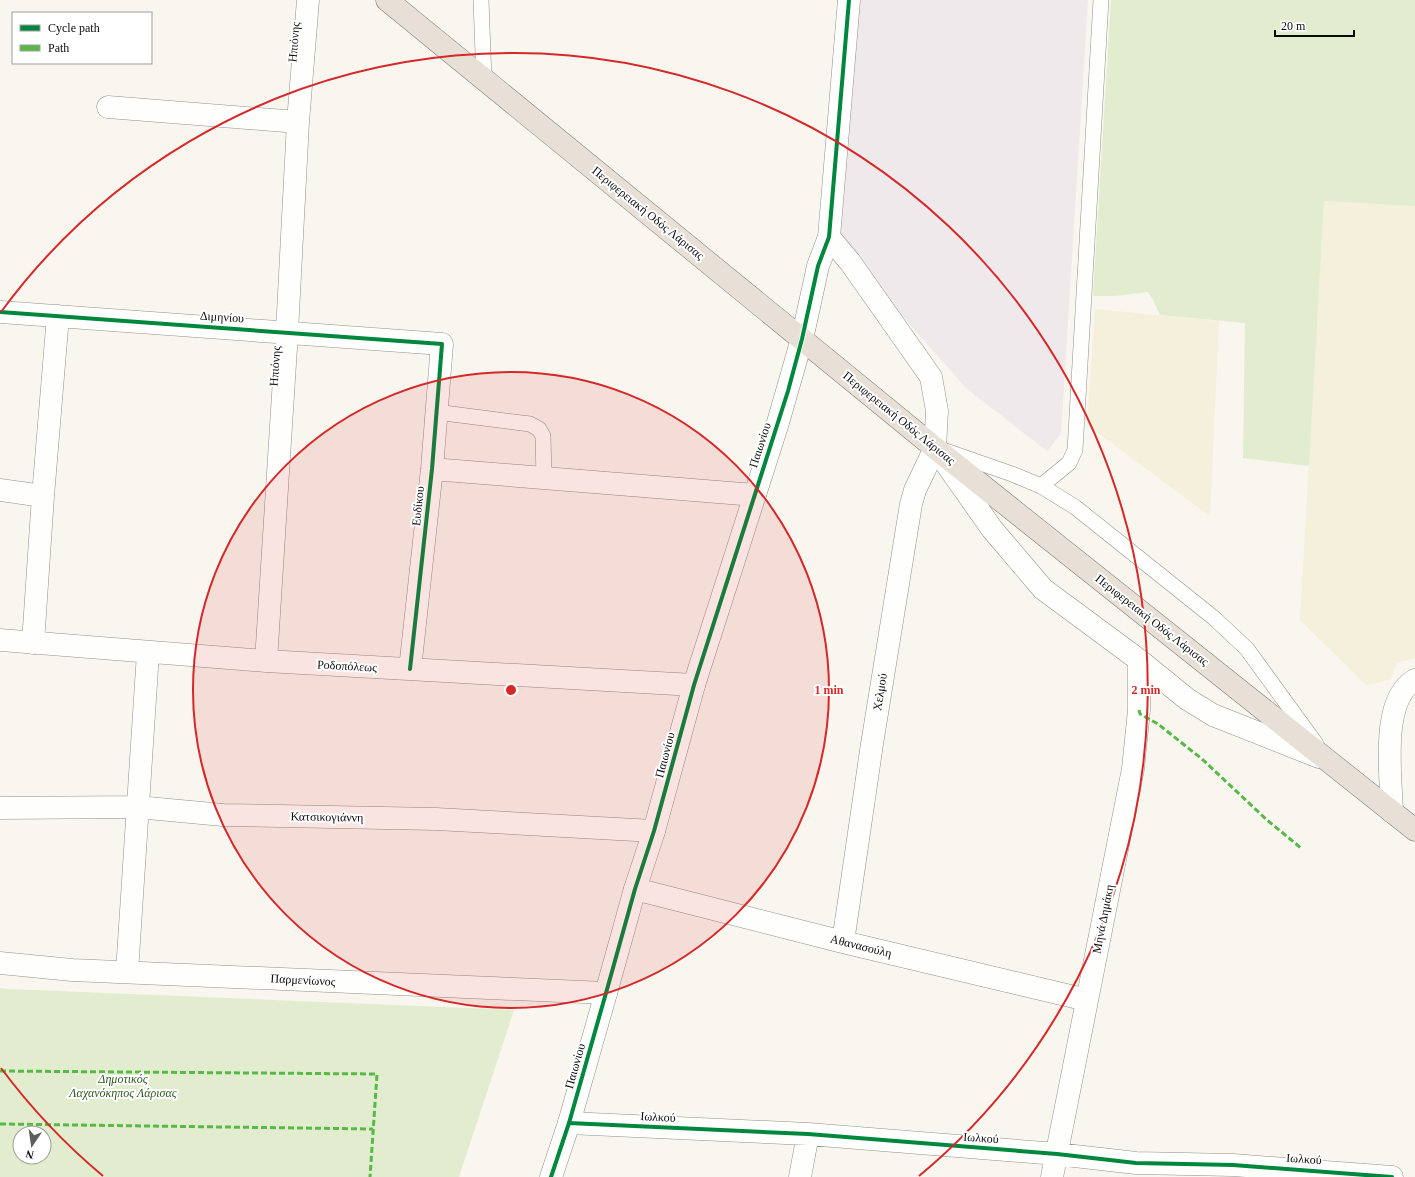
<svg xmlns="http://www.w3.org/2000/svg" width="1415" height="1177" font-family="Georgia,serif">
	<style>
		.industrial { fill: #efe9eb }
		.farmland { fill: #f4f0db }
		.green { fill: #e2eccf; fill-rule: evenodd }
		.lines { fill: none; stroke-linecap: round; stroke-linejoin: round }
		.service-casing { stroke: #91908d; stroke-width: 16 }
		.minor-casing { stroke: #91908d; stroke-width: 23 }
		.tertiary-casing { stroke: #91908d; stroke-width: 23 }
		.trunk-casing { stroke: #7e7e7a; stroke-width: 23 }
		.service { stroke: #fefefc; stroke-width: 15 }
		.minor { stroke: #fefefc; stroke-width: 22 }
		.tertiary { stroke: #fefefc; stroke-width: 22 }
		.trunk { stroke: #e8e0d6; stroke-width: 22 }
		.quiet { stroke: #58b947; stroke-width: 3; stroke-dasharray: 6 3; stroke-linecap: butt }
		.cycleway-casing { stroke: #fff; stroke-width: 6 }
		.cycleway { stroke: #00873e; stroke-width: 4 }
		.ring { fill: none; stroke: #d62828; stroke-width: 2 }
		.labels { text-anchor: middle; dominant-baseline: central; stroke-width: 4; stroke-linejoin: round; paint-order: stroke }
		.street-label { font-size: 12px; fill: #0a0a0a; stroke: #fff }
		.park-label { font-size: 12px; font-style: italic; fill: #305a22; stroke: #fff }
		.centre { fill: #d62828; stroke: #fff; stroke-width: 2 }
		.ring-label { font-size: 12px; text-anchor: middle; font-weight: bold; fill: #d62828; stroke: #fff; stroke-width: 4; stroke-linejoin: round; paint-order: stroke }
	</style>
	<rect width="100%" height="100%" fill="#f8f6ee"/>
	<path class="industrial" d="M852,0H1088L1061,434L1047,451L967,389L857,265L839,235Z"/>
	<path class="farmland" d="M1324,201L1415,206V658L1396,663L1391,679L1366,685L1300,620Z
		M1095,309L1219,321L1210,516L1087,425Z"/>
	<path class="green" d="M1111,0H1415V206L1324,201L1309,466L1243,458L1245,323L1160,315L1153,300L1148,292L1114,296H1093Z
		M0,988L8,989L514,1010L459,1177H0ZM20,1133H44V1157H20Z"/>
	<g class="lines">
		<g class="service-casing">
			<path id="service" d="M481,0L484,80
				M436,412L530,424L539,429L543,436L544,478
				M946,451L1012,474L1041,486L1075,507L1214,618L1247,649L1316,744
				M1041,486L1069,463L1075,450L1101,0"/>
		</g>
		<g class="minor-casing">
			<path id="minor" d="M108,107L298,122
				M829,237L850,262L931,377L937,411L935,448L992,529L1043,589L1139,660L1187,699L1213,715L1319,757
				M0,312L442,344L432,469L410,669
				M802,339L818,266L829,237L849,0
				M432,469L755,495
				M0,490L43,496
				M0,640L266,661L694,685
				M33,643L43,496L58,316
				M266,661L287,332L298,122L308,0
				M0,808L137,807L223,815L436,819L654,831
				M1392,812C1391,777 1380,699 1415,680
				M635,889L843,942L1087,1000
				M843,942L872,744L911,504L915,490L935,448
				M0,963L72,970L606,993
				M127,972L148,653
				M569,1123L808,1134L1057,1154L1136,1163L1233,1165L1392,1177
				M800,1177L808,1134
				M1052,1177L1133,769L1139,710V660"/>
		</g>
		<g class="tertiary-casing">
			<path id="tertiary" d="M551,1177L569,1123L606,993L635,889L654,831L694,685L777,426L802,339"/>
		</g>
		<g class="trunk-casing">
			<path id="trunk" d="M387,0L935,448L1415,830"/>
		</g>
		<use href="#service" class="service"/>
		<use href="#minor" class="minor"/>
		<use href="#tertiary" class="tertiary"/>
		<use href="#trunk" class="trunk"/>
		<path class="quiet" d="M1139,710L1140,714L1158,724L1202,759L1267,820L1301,848
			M0,1071L377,1074L370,1177
			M0,1124L373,1129"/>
		<g class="cycleway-casing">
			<path id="cycleway" d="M0,312L442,344L432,469L410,669
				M569,1123L808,1134L1057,1154L1136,1163L1233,1165L1392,1177
				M551,1177L569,1123L606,993L635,889L654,831L694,685L788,391L802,339L818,266L829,237L849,0"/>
		</g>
		<use href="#cycleway" class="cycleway"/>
	</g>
	<circle cx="511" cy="690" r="318" fill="#d62828" fill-opacity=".12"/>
	<g class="ring">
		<circle cx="511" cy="690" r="318"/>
		<path d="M103 1176A635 635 0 0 1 1 1068M1 312A635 635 0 1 1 919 1176"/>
	</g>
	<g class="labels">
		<g class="street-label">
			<text transform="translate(294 42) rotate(-85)">Ηπιόνης</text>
			<text transform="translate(648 213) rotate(39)">Περιφερειακή Οδός Λάρισας</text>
			<text transform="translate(222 317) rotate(4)">Διμηνίου</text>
			<text transform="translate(275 366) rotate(-86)">Ηπιόνης</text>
			<text transform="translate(899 418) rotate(39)">Περιφερειακή Οδός Λάρισας</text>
			<text transform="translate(760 445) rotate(-72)">Παιωνίου</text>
			<text transform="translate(418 506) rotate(-84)">Ευδίκου</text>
			<text transform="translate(1152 620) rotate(38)">Περιφερειακή Οδός Λάρισας</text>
			<text transform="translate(347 666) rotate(3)">Ροδοπόλεως</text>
			<text transform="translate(880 692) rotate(-81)">Χελμού</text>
			<text transform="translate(665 755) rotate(-75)">Παιωνίου</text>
			<text transform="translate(327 817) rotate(1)">Κατσικογιάννη</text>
			<text transform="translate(1103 919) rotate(-79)">Μηνά Δημάκη</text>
			<text transform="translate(861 946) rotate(14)">Αθανασούλη</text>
			<text transform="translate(303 980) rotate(3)">Παρμενίωνος</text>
			<text transform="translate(575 1066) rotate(-74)">Παιωνίου</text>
			<text transform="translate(658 1117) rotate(3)">Ιωλκού</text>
			<text transform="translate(981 1138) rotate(4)">Ιωλκού</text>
			<text transform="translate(1304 1159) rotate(4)">Ιωλκού</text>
		</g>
		<g class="park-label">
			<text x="123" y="1079">Δημοτικός<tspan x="123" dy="14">Λαχανόκηπος Λάρισας</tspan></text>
		</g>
	</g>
	<circle cx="511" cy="690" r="6" class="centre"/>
	<g class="ring-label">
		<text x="829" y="694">1 min</text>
		<text x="1146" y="694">2 min</text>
	</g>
	<rect x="12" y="12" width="140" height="52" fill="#ffffff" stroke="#9d9d9d"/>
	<rect x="20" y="25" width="20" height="6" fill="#00873e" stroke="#9d9d9d"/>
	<text x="48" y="32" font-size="12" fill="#0a0a0a">Cycle path</text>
	<rect x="20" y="45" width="20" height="6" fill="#58b947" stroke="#9d9d9d"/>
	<text x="48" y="52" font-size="12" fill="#0a0a0a">Path</text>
	<g transform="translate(32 1145) rotate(193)"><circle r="19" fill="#ffffff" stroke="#9d9d9d"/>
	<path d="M0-3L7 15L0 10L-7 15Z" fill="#5d5d5a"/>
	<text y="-6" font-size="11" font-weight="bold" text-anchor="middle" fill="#0a0a0a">N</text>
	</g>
	<path d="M1275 30v6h79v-6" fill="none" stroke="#0a0a0a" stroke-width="2"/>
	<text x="1281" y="30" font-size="12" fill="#0a0a0a" stroke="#ffffff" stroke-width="3" paint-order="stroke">20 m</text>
</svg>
